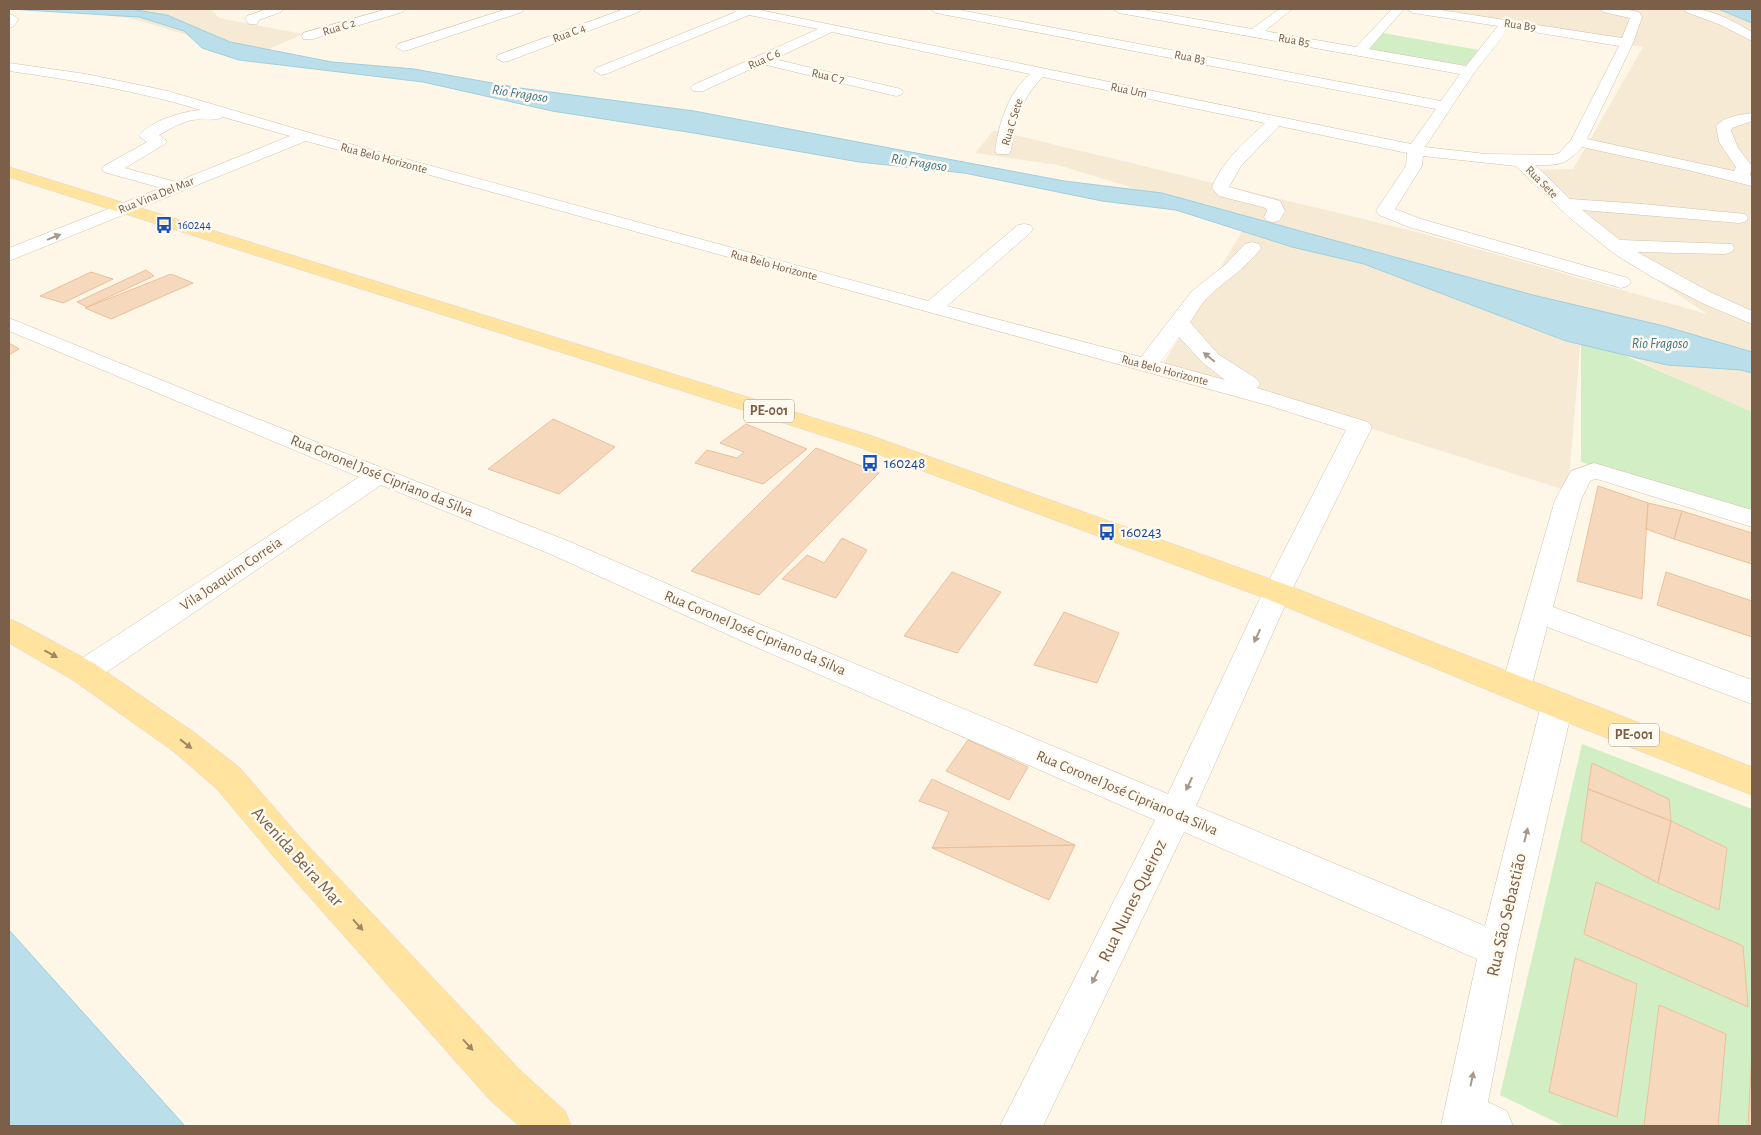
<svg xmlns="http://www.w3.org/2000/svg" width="1761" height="1135" font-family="'Alegreya Sans',sans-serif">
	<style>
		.residential { fill: #f7ead5 }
		.green { fill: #d2eec4 }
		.water { fill: #badfea; stroke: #9fcedd }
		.building { fill: #f6d9bd; stroke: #eac09c }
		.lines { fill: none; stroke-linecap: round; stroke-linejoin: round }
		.minor-casing { stroke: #d2c0ac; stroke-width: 1 }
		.major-casing { stroke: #ddd5d0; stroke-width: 1 }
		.minor { fill: #fff; fill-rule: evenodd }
		.major { fill: #ffe39e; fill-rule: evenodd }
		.oneway { fill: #a99789 }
		.oneway2 { fill: #a38762 }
		.labels { text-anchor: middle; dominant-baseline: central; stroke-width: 5; stroke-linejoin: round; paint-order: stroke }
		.far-street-label { font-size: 12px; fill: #7b5f49; stroke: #fffaf0 }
		.far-transit-label { font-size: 12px; fill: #164399; stroke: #fffaf0; text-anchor: start }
		.far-water-label { font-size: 14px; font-style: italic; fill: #3d7689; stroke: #fffaf0 }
		.shield { fill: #fffaf0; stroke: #a38e7b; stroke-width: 1 }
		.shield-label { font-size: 14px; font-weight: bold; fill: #7b5f49 }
		.transit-label { font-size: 15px; fill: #164399; stroke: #fffaf0; text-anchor: start }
		.street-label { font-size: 15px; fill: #7b5f49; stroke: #fffaf0 }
		.near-street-label { font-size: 18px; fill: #7b5f49; stroke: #fffaf0 }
	</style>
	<rect width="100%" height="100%" fill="#fef7e8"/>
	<path class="residential" d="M55,9H211L219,18L303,34L262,52L210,42L134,19Z
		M1414,9H1752V412L1732,405L1605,344L1581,336L1568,491L1164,363L1247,223L1058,165L975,153L994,130L1417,232L1707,314L1615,252L1528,170L1573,169L1643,47Z"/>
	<path class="green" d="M1383,33L1479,50L1465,68L1366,50Z
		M1581,336L1752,412V512L1581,462Z
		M1582,744L1752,809V1126H1564L1500,1095Z"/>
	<path class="water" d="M9,9H130L167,15L230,42L332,62L414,69L520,88L694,111L1064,181L1162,193L1533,295L1664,326L1752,352V373L1741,370L1667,365L1566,341L1364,264L1292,247L1176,210L1102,201L964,173L859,162L694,133L552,111L423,82L239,60L202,48L184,31L139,17Z
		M1718,9H1752V23Z
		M9,930L185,1126H9Z"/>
	<path class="building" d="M146,270L154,276L87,307L77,302Z
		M91,272L113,279L63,303L40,296Z
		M171,274L193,283L111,319L85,308Z
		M9,343L19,349L9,355Z
		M553,419L615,447L559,494L488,469Z
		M746,424L807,449L763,484L695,463L707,450L737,458L744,452L720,443Z
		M816,448L879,473L759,595L691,571Z
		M1598,486L1648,503L1642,599L1577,581Z
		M1648,503L1682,511L1674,539L1646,529Z
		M1682,511L1752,533V564L1674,539Z
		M842,538L867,550L836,598L782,579L807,555L824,563Z
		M952,572L1001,592L957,653L904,636Z
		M1666,572L1752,601V637L1657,605Z
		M1064,612L1119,633L1097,683L1034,665Z
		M968,740L1028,767L1009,800L946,771Z
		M1592,763L1669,799L1671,821L1588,789Z
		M932,779L1075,845L932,848L949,812L919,801Z
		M1588,789L1671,821L1658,883L1581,841Z
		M1671,821L1727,848L1719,910L1658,883Z
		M1075,845L1049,900L932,848Z
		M1596,882L1743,946L1748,1007L1584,934Z
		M1575,958L1637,984L1617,1117L1549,1092Z
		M1659,1005L1726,1034L1718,1126H1644Z
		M1752,1050V1126H1748Z"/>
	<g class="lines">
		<g class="minor-casing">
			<path id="minor" d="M267,9H283L281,12L259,20L257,24H249L245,19L247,16Z
				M387,9H405L403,12L313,39H303L302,36L303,33Z
				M507,9H524L522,12L408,50L403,51L396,47L398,44Z
				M624,9H641L639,12L508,61L503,62L496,58L498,55Z
				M733,9H755L1411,144L1436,109L936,13L930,9H954L1441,101L1460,74L1119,13L1113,9H1138L1252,29L1279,9H1292L1265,31L1356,47L1392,9H1404L1369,49L1466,66L1498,26L1413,13L1407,9H1434L1622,38L1630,18L1603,12L1601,9H1623L1639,12L1642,17L1633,43L1587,139L1734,171L1736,167L1719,142L1716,126C1724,116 1741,115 1752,113V121L1732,128L1731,131L1738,148L1752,166L1750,175L1752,176V186L1692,171L1582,147C1565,166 1559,165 1535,165L1570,199L1643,204L1745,214L1748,218L1745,222L1739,223L1582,210L1620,240L1732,244L1734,248L1732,252L1725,254L1637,252L1710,292L1752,311V324L1704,304L1652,277L1616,255L1571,219L1516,166L1423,156L1422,166L1395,209L1421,219L1628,278L1631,282L1628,286L1621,288L1614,286L1409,227L1379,215L1376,211L1406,166L1407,153L1279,126L1241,166L1229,187L1280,201L1285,211L1279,221L1273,222L1267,221L1264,217L1267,211L1266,208L1219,196L1212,188C1221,162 1245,142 1265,123L1043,77C1027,92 1019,110 1014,132C1012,139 1013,148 1009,154H997L995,151C999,123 1008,93 1030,74L832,32L774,59L901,89L903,92L901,95L896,96L762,64L703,91H693L691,88L693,85L818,29L749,15L606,74L601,75L594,71L596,68L736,12ZM1509,28L1619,46L1571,140L1559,153L1553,155L1486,154L1425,147L1474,73Z
				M1684,9C1709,7 1731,20 1752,32V41L1721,25L1686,12Z
				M9,13L19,19L13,27L9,28Z
				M9,63L86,74L168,91L310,133L928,301L1018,225L1024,224L1030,225L1033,229L1030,233L947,306L1141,357L1192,291L1226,264L1245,244L1252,242L1259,244L1261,248C1246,269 1224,281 1206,299C1200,306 1195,315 1190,322L1218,354L1257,379L1260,384L1257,388L1368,422L1372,427L1291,592L1196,806L1485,926L1541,705L1546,696L1557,693L1568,696L1573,705L1517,950L1488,1102L1507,1111L1513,1126H1441L1477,959L1184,832L1043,1126H1000L1155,820L742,641L548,553L381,485L95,680L84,683L73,680L69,672L73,664L359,477L9,331V318L230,408L568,541L762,625L1168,794L1263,592L1346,430L1267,405L306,141L9,261V248L161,188L104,172L102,169L104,166L147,142L139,136C149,121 184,111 201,110C138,91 74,80 9,71ZM223,117L290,136L176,182L125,168L165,144L167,141L159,135C169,129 180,123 192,120C202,118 215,122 223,117ZM1179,337L1203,363L1225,380L1160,362Z
				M1594,463L1752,510V527L1600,480L1595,479L1590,481L1581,500L1553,607L1752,680V704L1547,627L1531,688L1527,696L1516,700L1505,696L1501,688L1555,500L1571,471Z"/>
		</g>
		<g class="major-casing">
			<path id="major" d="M9,167L872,436L1287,585L1752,767V795L1546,714L1267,599L856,446L9,177Z
				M9,619L19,623L95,664L195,733L240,768L298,835L520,1070L565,1111L571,1126H519L490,1100L274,857L216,788L173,751L73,680L9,643Z"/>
		</g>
		<use href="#minor" class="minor"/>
		<use href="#major" class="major"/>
	</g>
	<defs><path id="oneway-solid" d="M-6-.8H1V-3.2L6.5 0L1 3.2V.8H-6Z" transform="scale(1.25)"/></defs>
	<g class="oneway">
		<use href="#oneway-solid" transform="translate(54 237) rotate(-22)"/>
		<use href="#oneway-solid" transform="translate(1209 357) rotate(-141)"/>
		<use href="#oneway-solid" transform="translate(1257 636) rotate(115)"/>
		<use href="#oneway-solid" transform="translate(1189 784) rotate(115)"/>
		<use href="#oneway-solid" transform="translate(1526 835) rotate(-76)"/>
		<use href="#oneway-solid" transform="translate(1095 977) rotate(116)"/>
		<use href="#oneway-solid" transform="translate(1472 1079) rotate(-78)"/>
	</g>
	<g class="oneway2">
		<use href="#oneway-solid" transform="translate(51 654) rotate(29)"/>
		<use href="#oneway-solid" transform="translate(186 744) rotate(38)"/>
		<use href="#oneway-solid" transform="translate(358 925) rotate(48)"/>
		<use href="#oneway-solid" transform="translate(468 1045) rotate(48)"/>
	</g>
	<defs>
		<g id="bus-bare" transform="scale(1.35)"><path d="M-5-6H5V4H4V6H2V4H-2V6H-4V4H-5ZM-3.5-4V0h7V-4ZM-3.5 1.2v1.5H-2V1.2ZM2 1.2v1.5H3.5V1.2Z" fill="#1a4fb4" stroke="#fffaf0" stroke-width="2.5" paint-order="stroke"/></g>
	</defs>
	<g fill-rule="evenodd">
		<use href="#bus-bare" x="164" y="225"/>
		<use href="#bus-bare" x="870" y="463"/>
		<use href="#bus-bare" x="1107" y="532"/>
	</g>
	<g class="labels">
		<g class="far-street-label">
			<text transform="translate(1520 25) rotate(9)">Rua B9</text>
			<text transform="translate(339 27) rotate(-17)">Rua C 2</text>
			<text transform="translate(569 33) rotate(-21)">Rua C 4</text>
			<text transform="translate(1294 40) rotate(10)">Rua B5</text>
			<text transform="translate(1190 57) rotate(11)">Rua B3</text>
			<text transform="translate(764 59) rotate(-24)">Rua C 6</text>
			<text transform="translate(828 76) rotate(13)">Rua C 7</text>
			<text transform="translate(1129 90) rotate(12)">Rua Um</text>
			<text transform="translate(1012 122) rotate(-73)">Rua C Sete</text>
			<text transform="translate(384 158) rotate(15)">Rua Belo Horizonte</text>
			<text transform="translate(1542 182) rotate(45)">Rua Sete</text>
			<text transform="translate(156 195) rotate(-22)">Rua Vina Del Mar</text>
			<text transform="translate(774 265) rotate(15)">Rua Belo Horizonte</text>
			<text transform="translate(1165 370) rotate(15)">Rua Belo Horizonte</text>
		</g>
		<g class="far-transit-label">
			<text x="178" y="225">160244</text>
		</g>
		<g class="far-water-label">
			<text transform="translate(520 94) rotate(9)">Rio Fragoso</text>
			<text transform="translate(919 163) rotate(9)">Rio Fragoso</text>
			<text x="1660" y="344">Rio Fragoso</text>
		</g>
		<g class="shield">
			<rect x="744" y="399.5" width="50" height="23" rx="4"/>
			<rect x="1609" y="723.5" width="50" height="23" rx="4"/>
		</g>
		<g class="shield-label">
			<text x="769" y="411">PE-001</text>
			<text x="1634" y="735">PE-001</text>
		</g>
		<g class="transit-label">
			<text x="884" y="463">160248</text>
			<text x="1121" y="532">160243</text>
		</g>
		<g class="street-label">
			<text transform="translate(382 476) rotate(22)">Rua Coronel José Cipriano da Silva</text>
			<text transform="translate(231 574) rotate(-34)">Vila Joaquim Correia</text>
			<text transform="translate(755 633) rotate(23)">Rua Coronel José Cipriano da Silva</text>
			<text transform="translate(1127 793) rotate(23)">Rua Coronel José Cipriano da Silva</text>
		</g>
		<g class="near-street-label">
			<text transform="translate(297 857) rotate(48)">Avenida Beira Mar</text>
			<text transform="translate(1133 901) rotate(-64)">Rua Nunes Queiroz</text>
			<text transform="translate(1507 915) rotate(-77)">Rua São Sebastião</text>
		</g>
	</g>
	<rect width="1761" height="1135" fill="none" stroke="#7b5f49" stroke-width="20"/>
</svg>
